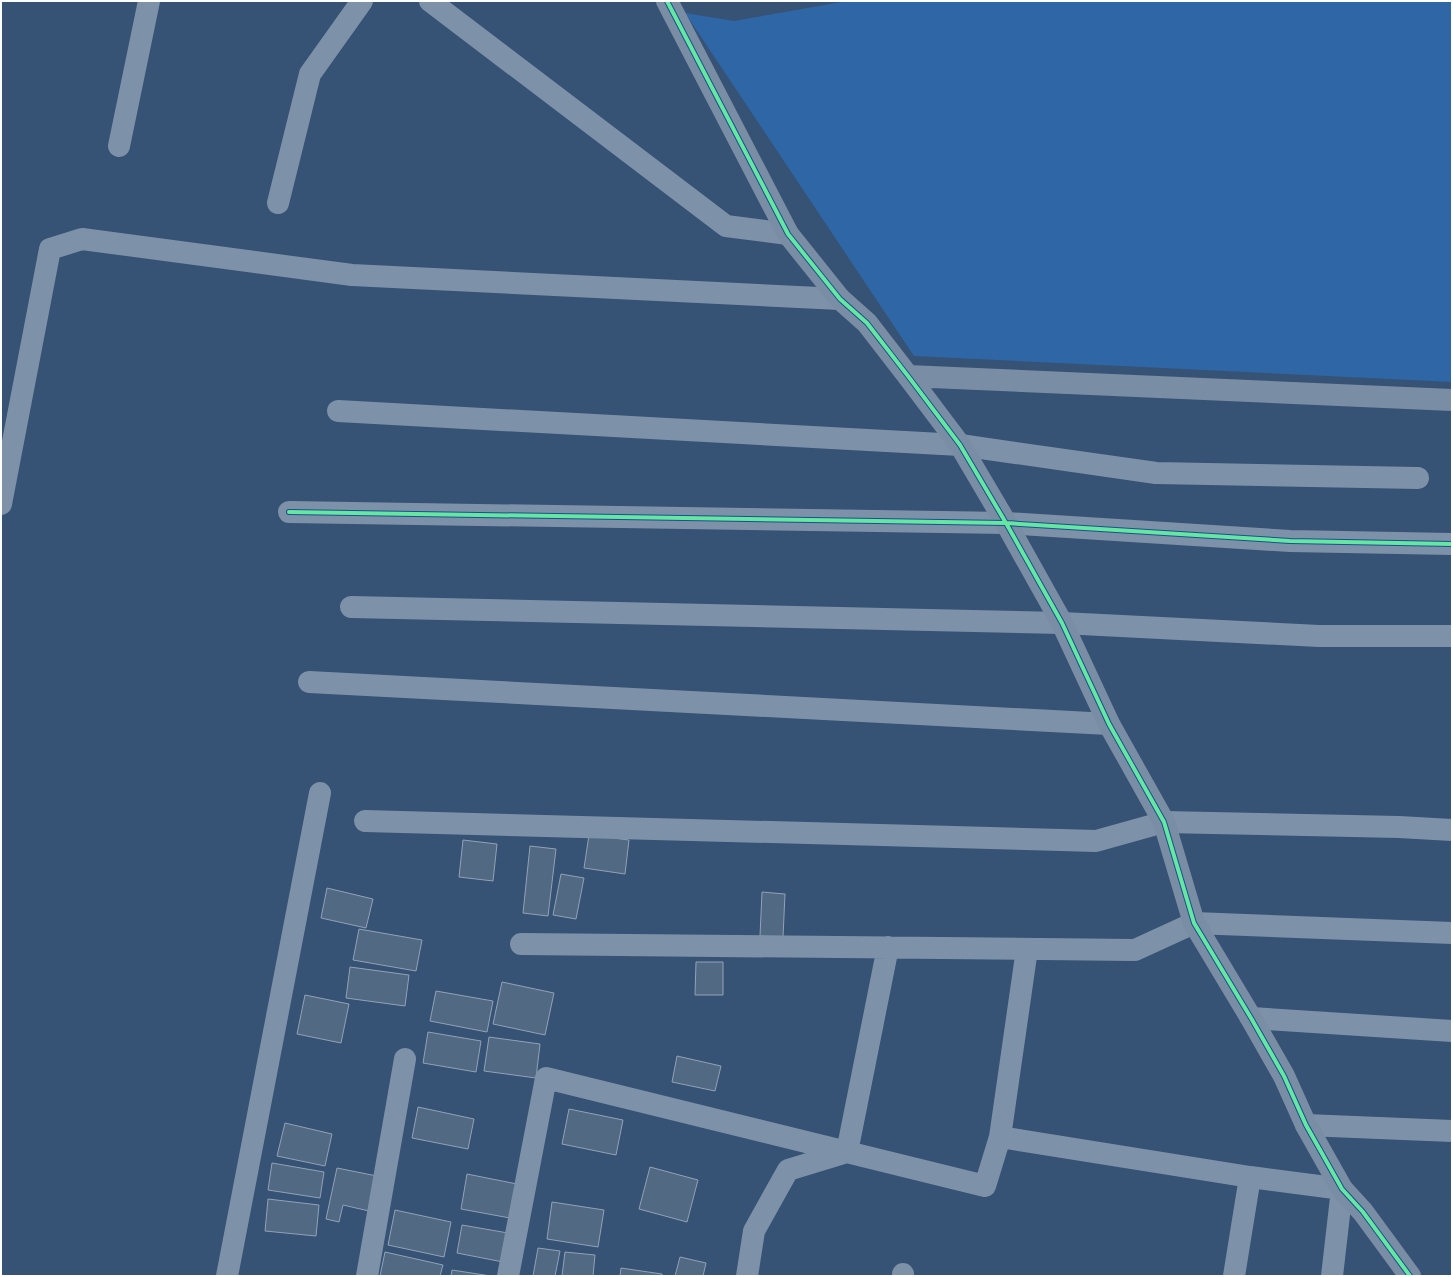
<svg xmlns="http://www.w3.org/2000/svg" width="1453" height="1277" font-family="'Varela Round',sans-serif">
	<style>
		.green { fill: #2f66a5 }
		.building { fill: #526984; stroke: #92a2b6 }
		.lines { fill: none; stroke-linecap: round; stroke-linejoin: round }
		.street { stroke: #7d92a8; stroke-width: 22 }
		.secondary { stroke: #798da4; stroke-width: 22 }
		.cycleway-casing { stroke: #1b4f8f; stroke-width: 6 }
		.cycleway { stroke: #66e7a1; stroke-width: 4 }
	</style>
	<rect width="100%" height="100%" fill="#365274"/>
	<path class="green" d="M847,1H1452V382L914,356L685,13L734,21Z"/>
	<path class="building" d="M589,835L629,840L625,874L584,868Z
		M463,840L497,844L493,881L459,877Z
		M530,846L556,849L548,916L523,913Z
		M561,874L584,878L576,919L553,915Z
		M327,888L373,899L366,928L321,918Z
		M762,892L785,894L783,937L760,936Z
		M359,929L422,940L416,971L353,960Z
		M696,962H723V995H695Z
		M350,967L409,975L405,1006L346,998Z
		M502,982L554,993L545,1035L493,1024Z
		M436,991L493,1001L487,1032L430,1021Z
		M305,995L349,1004L341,1043L297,1034Z
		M428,1032L481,1041L476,1072L423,1063Z
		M489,1037L540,1044L536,1078L484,1071Z
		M677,1056L721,1066L715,1091L672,1082Z
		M418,1107L474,1119L468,1149L412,1138Z
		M569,1109L623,1120L616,1155L562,1144Z
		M285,1123L332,1134L325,1166L277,1156Z
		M272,1163L324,1172L320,1198L268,1190Z
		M650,1167L698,1180L687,1222L639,1209Z
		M337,1168L377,1176L369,1211L343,1205L339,1222L326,1219Z
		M467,1174L517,1184L510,1218L461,1209Z
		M268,1199L319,1205L316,1236L265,1231Z
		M552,1202L604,1210L598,1247L547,1239Z
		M395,1210L451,1222L444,1257L388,1245Z
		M462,1225L508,1233L503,1262L457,1253Z
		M538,1248L560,1251L555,1276H533Z
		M385,1252L443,1265L440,1276H380Z
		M565,1252L595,1255L593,1276H562Z
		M680,1257L706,1263L703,1276H675Z
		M621,1268L662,1274V1276H620Z
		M452,1270L491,1276H451Z"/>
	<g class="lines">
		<path class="street" d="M430,1L726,226L788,234
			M119,146L149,1
			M278,203L310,74L362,1
			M338,411L960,445L1156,473L1418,478
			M1,504L50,249L82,239L352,275L840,299
			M289,512L1006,523L1290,541L1452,544
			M351,607L1062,623L1319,636H1452
			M309,682L1109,724
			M365,821L1096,841L1164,822L1399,827L1452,830
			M521,944L1135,950L1194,923L1452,933
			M1251,1018L1452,1031
			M1306,1125L1452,1131
			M1000,1137L1027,949
			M227,1276L320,793
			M367,1276L405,1059
			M508,1276L546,1078L985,1186L1000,1137L1250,1177L1342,1189L1332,1276
			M747,1276L754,1231L788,1170L847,1152L888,947
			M903,1276V1274
			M1234,1276L1250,1177"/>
		<path class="secondary" d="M667,1L788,234L840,299L867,323L908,376L960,445L1006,523L1062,623L1109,724L1164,822L1194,923L1251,1018L1284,1076L1306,1125L1342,1189L1363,1212L1410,1276
			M908,376L1452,400"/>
		<g class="cycleway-casing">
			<path id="cycleway" d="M667,1L788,234L840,299L867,323L908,376L960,445L1006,523L1062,623L1109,724L1164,822L1194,923L1251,1018L1284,1076L1306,1125L1342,1189L1363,1212L1410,1276
				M289,512L1006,523L1290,541L1452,544"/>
		</g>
		<use href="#cycleway" class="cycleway"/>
	</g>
	<rect width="1453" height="1277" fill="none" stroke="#ffffff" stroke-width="4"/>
</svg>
